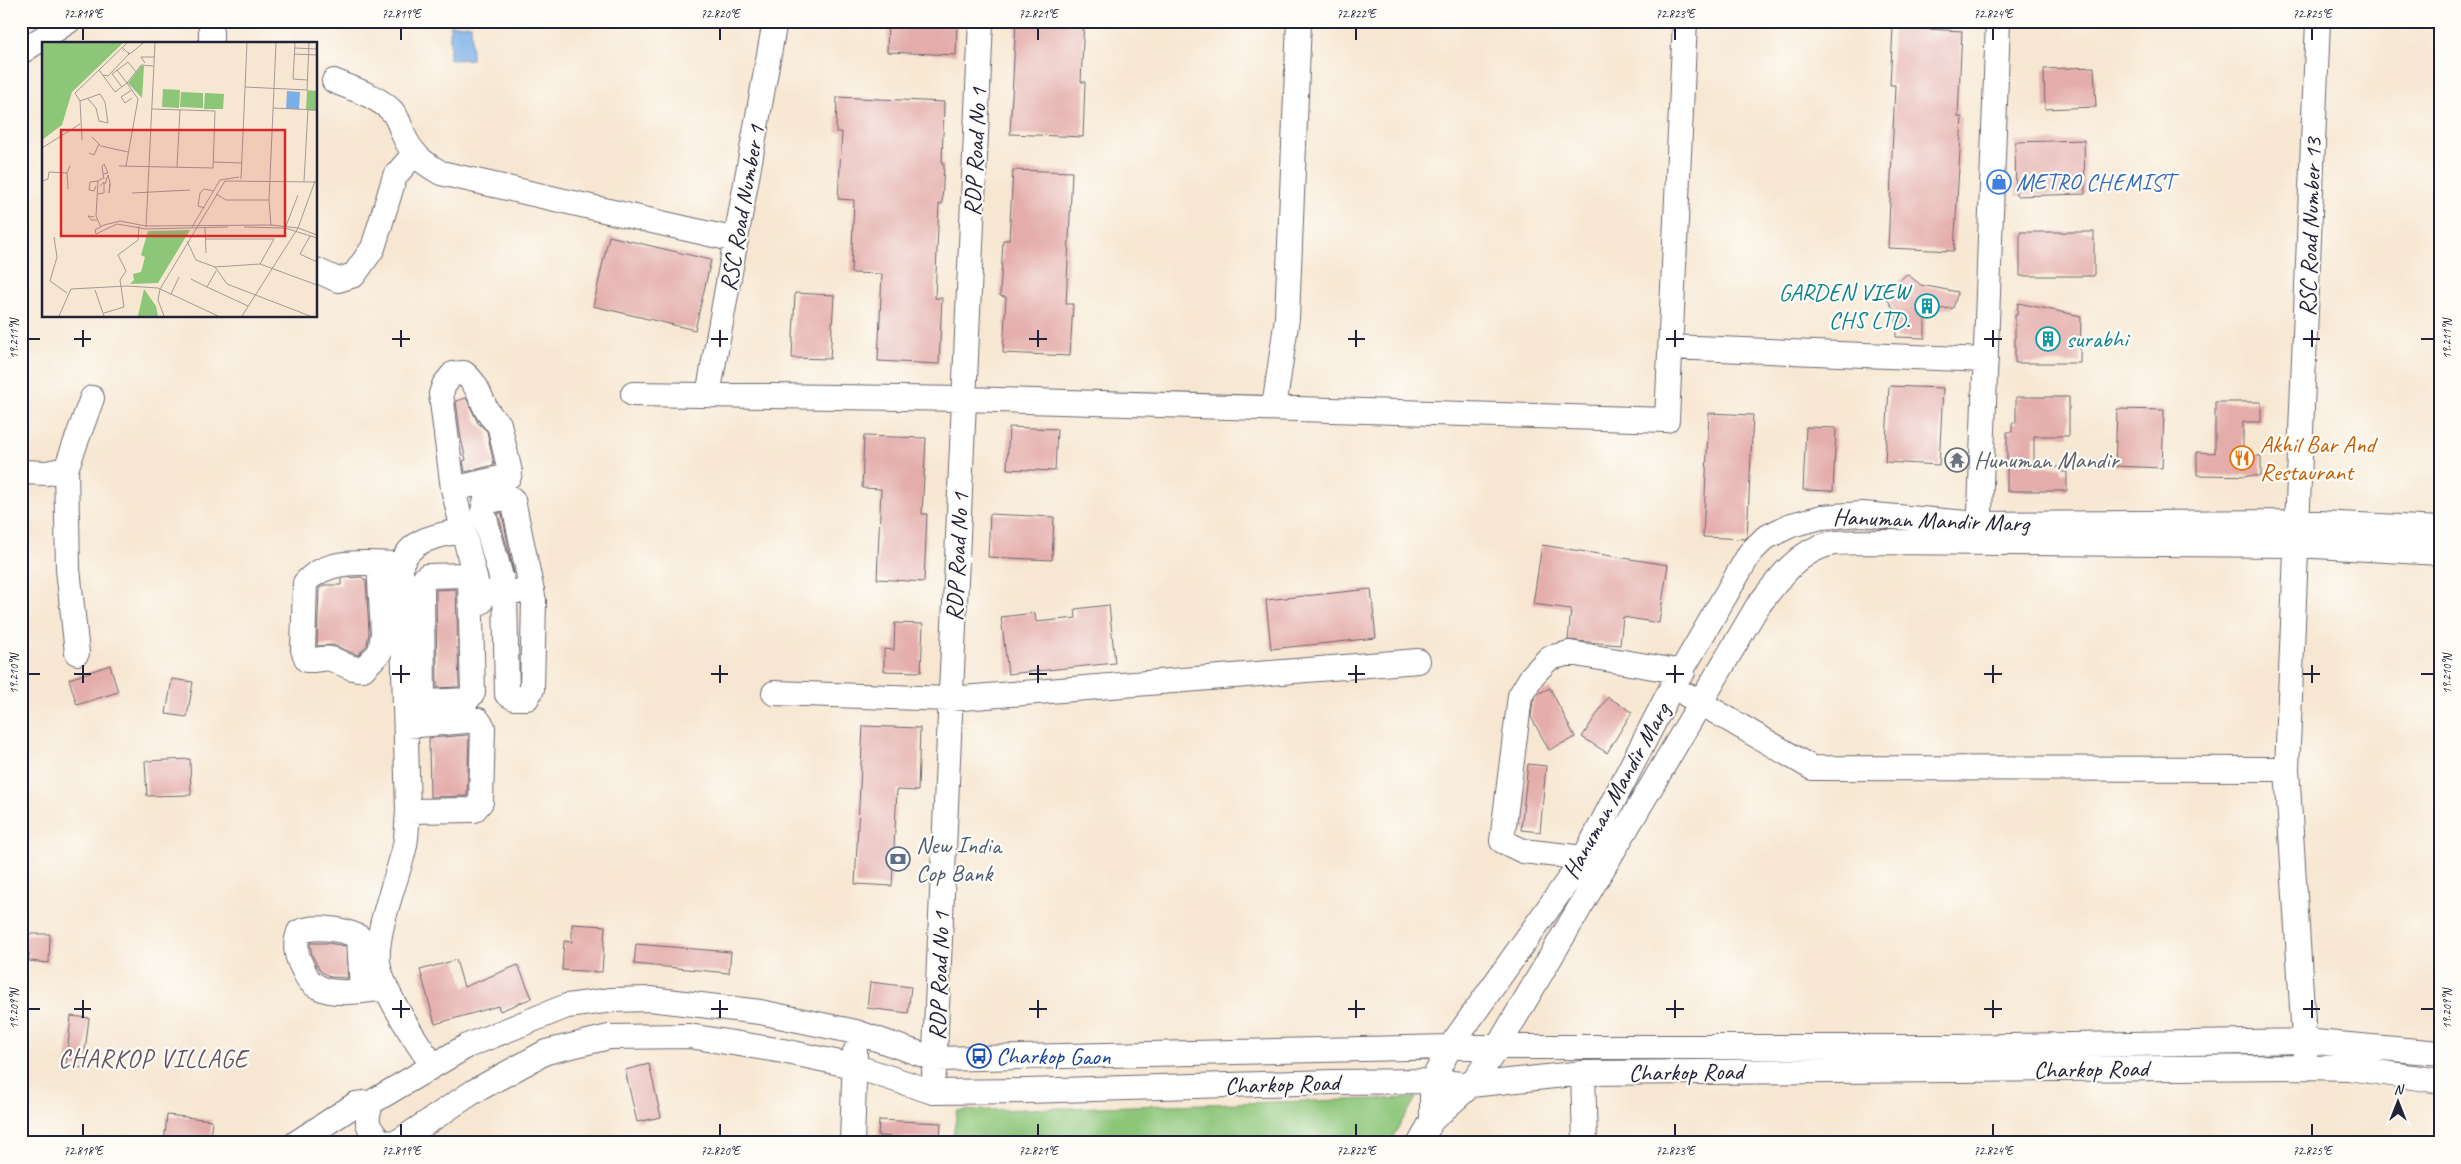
<svg xmlns="http://www.w3.org/2000/svg" width="2461" height="1164" font-family="Caveat,sans-serif">
	<style>
		.green { fill: #8dc679; stroke: #58745a }
		.water { fill: #7bafe8; stroke: #4e6892 }
		.building { fill: #e4adab }
		.lines { fill: none; stroke-linecap: round; stroke-linejoin: round }
		.minor-casing { stroke: #6d6770; stroke-width: 26 }
		.minor { stroke: #fff; stroke-width: 24 }
		.ticks { fill: none; stroke: #22223b; stroke-width: 2 }
		.labels { text-anchor: middle; dominant-baseline: central; stroke-width: 4.5; stroke-linejoin: round; paint-order: stroke }
		.street-label { font-size: 24px; fill: #22223b; stroke: #fdfcf7 }
		.shop-label { font-size: 24px; fill: #366cbe; stroke: #fdfcf7; text-anchor: start }
		.culture-label { font-size: 24px; fill: #0d838f; stroke: #fdfcf7; text-anchor: end }
		.food-label { font-size: 24px; fill: #c56008; stroke: #fdfcf7; text-anchor: start }
		.worship-label { font-size: 24px; fill: #5b616d; stroke: #fdfcf7; text-anchor: start }
		.service-label { font-size: 24px; fill: #4e5e75; stroke: #fdfcf7; text-anchor: start }
		.transit-label { font-size: 24px; fill: #164399; stroke: #fdfcf7; text-anchor: start }
		.neighbourhood-label { font-size: 25px; letter-spacing: 1px; fill: #665362; stroke: #fdfcf7 }
		.inset-road { fill: none; stroke: #a29896; stroke-width: 1 }
		.view { fill: #d62828; fill-opacity: 0.15; stroke: #d62828; stroke-width: 2.5 }
		.inset-edge { fill: none; stroke: #22223b; stroke-width: 2.5 }
		.neatline { fill: none; stroke: #22223b; stroke-width: 2 }
		.ticks-label { font-size: 12px; text-anchor: middle; fill: #22223b }
	</style>
	<rect width="100%" height="100%" fill="#fdfcf7"/>
	<filter id="ink" filterUnits="userSpaceOnUse"><feTurbulence type="fractalNoise" baseFrequency=".02" numOctaves="2"/><feDisplacementMap in="SourceGraphic" scale="10" xChannelSelector="R" yChannelSelector="G"/><feConvolveMatrix kernelMatrix="1 2 1 2 8 2 1 2 1" color-interpolation-filters="sRGB"/></filter>
	<filter id="wash" filterUnits="userSpaceOnUse"><feTurbulence type="fractalNoise" baseFrequency=".0096" numOctaves="4" result="noise"/><feDisplacementMap in="SourceGraphic" scale="20" xChannelSelector="R" yChannelSelector="G"/><feGaussianBlur stdDeviation="1.12" result="paint"/><feColorMatrix in="noise" values="0 0 0 0 0 0 0 0 0 0 0 0 0 0 0 0 0 1.4 0 .05"/><feComposite in="paint" operator="in"/></filter>
	<g filter="url(#wash)">
		<rect width="100%" height="100%" fill="#f7e7d2"/>
		<path class="green" d="M1416,1098L1389,1143H952L957,1111Z"/>
		<path class="water" d="M450,25H471L472,59L450,60Z"/>
		<g id="blocks">
			<path class="building" d="M888,21H957L956,55L887,52Z
				M1016,21H1084L1081,82H1085L1083,137L1010,134Z
				M1893,27L1962,31L1958,117H1962L1954,251L1888,248L1895,85H1890Z
				M2094,67L2096,107L2045,109L2044,69Z
				M837,97L944,102L942,164H944L942,204H939L935,298H942L939,364L878,361L882,274L851,273L854,200L838,199L842,132H836Z
				M2084,140L2085,194L2016,196L2015,142Z
				M1013,170L1072,172L1066,304H1073L1070,356L1003,353L1006,297L1000,296L1003,240H1009Z
				M2020,232H2094V276H2020Z
				M609,236L711,260L695,330L593,306Z
				M1907,274L1921,285L1958,292L1953,308L1925,310V338L1896,337V321L1898,316L1884,294Z
				M795,293L834,295L830,359L792,358Z
				M2018,303L2081,316L2080,363H2015V315H2017Z
				M1889,386L1943,388L1939,465L1885,462Z
				M2016,397H2069V436H2034V467H2061V472H2067V491H2007V432H2012V423H2016Z
				M466,398L478,423L487,431L494,465L465,472L463,461L466,460L461,439L456,401Z
				M2215,402H2261V422H2243V456H2261V476L2197,475V452L2215,453Z
				M2117,409L2164,410L2162,468L2115,466Z
				M1709,413L1753,415L1747,537L1745,539L1703,537Z
				M1009,427L1057,429L1055,471L1007,469Z
				M1806,427L1836,428L1833,491L1803,490Z
				M864,436L926,438L922,514H927L924,582L877,579L881,489L862,488Z
				M498,513H502L514,574Z
				M990,514L1054,517L1052,560L988,557Z
				M1542,545L1668,565L1659,623L1623,617L1620,645L1568,640L1571,609L1533,604Z
				M362,577L366,581L369,632L367,645L358,655L333,645L317,646L319,589L324,585H341V578Z
				M456,589L459,687L437,688L436,590Z
				M1371,589L1376,638L1271,649L1266,600Z
				M1109,605L1115,663L1008,674L1001,617L1035,613L1036,622L1076,618L1075,609Z
				M895,623L923,624L921,672L884,671V649L894,650Z
				M110,665L118,692L77,705L69,679Z
				M172,679L193,682L187,717L166,714Z
				M1550,688L1575,737L1549,750L1531,717L1533,701L1537,694Z
				M1608,697L1632,712L1607,753L1582,737Z
				M863,726L920,728L918,791L897,790L892,886L855,884Z
				M469,735L467,796L430,797L429,738Z
				M190,759L191,795L147,796L145,761Z
				M1528,764L1546,766L1540,832L1521,830Z
				M572,924L605,926L602,972L562,970L564,941L572,942Z
				M21,934H50L49,963L29,961V953H21Z
				M310,943H328L346,946L348,978L331,977L320,971L312,955Z
				M636,944L731,952L729,973L634,964Z
				M456,960L464,987L518,965L532,998L500,1011L498,1006L435,1024L420,970Z
				M870,982L911,987L908,1013L867,1008Z
				M71,1016L89,1018L83,1068L66,1066Z
				M649,1064L661,1117L637,1122L625,1070Z
				M167,1115L212,1120L210,1143H164Z
				M879,1120L941,1123L940,1139L878,1136Z"/>
		</g>
	</g>
	<g filter="url(#ink)">
		<use href="#blocks" fill-opacity="0" stroke="#6d6770" stroke-width="1"/>
		<g class="lines">
			<g class="minor-casing">
				<path id="minor" d="M211,44V21
					M21,52L69,21
					M334,81C353,89 377,96 392,111C400,120 401,132 407,142C415,157 427,165 441,173L736,240
					M316,270L338,280L354,275L373,248L395,176L415,153
					M1671,347L1986,360
					M633,394L964,399L1667,420L1685,21
					M708,395L775,21
					M1274,408L1287,318L1299,21
					M66,469L68,569L77,653
					M21,472L47,473L66,469L92,398
					M453,489L509,476L510,472L499,424C480,411 484,389 464,373L453,374L444,385L441,394L453,489L481,602
					M1979,539L1998,21
					M379,564L383,633L380,652L363,669C351,670 343,663 331,659C324,657 315,661 307,660L303,650L305,583C328,556 370,564 401,564
					M479,593L505,592L483,511L485,502L509,497L513,500L534,601L532,689L527,698H514L507,694L505,592L532,590
					M774,693L950,699L1418,661
					M1687,695L1812,768L2287,769L2305,1055
					M406,703L467,700L473,693L470,581L466,575L427,576L422,581L423,703
					M407,726L478,720L483,727L481,802L474,810L408,811
					M2287,769L2318,21
					M1584,858L1523,851L1502,841L1520,696L1532,676L1549,658L1570,653L1683,672
					M362,991L359,937C344,929 315,925 299,932C294,946 296,956 303,969C305,973 307,979 311,982C329,999 365,990 386,988
					M2440,1053L2304,1041L1952,1047H1450L935,1059L856,1032L760,1012L650,999L612,1000L567,1006L467,1046L372,1102C364,1123 367,1126 381,1142L396,1143L473,1092L546,1052L609,1037L689,1036L783,1051L854,1066L933,1092L1026,1091L1333,1082L1432,1081L1471,1085L1583,1073L2305,1067L2349,1068L2440,1081
					M433,1065C417,1044 385,994 379,968C372,936 398,879 405,845C407,834 407,822 408,811L401,564C413,537 436,537 462,530
					M934,1073L981,21
					M1583,1073L1585,1143
					M1432,1120V1081L1450,1047L1584,858L1672,687L1750,553L1765,538L1791,525L1822,517L1862,514L1979,524L2298,522L2440,529
					M296,1143L356,1104L372,1102
					M852,1143L855,1052
					M1420,1143L1432,1120L1471,1085L1497,1048L1757,607C1776,583 1796,552 1829,544C1844,541 1863,543 1879,542L2297,545L2440,553"/>
			</g>
			<use href="#minor" class="minor"/>
		</g>
	</g>
	<path class="ticks" d="M83,28V40M401,28V40M720,28V40M1038,28V40M1356,28V40M1675,28V40M1993,28V40M2312,28V40M83,330V347M401,330V347M720,330V347M1038,330V347M1356,330V347M1675,330V347M1993,330V347M2312,330V347M28,339H40M74,339H91M392,339H410M711,339H728M1029,339H1047M1348,339H1365M1666,339H1684M1984,339H2002M2303,339H2320M2421,339H2434M83,665V683M401,665V683M720,665V683M1038,665V683M1356,665V683M1675,665V683M1993,665V683M2312,665V683M28,674H40M74,674H91M392,674H410M711,674H728M1029,674H1047M1348,674H1365M1666,674H1684M1984,674H2002M2303,674H2320M2421,674H2434M83,1000V1018M401,1000V1018M720,1000V1018M1038,1000V1018M1356,1000V1018M1675,1000V1018M1993,1000V1018M2312,1000V1018M28,1009H40M74,1009H91M392,1009H410M711,1009H728M1029,1009H1047M1348,1009H1365M1666,1009H1684M1984,1009H2002M2303,1009H2320M2421,1009H2434M83,1124V1136M401,1124V1136M720,1124V1136M1038,1124V1136M1356,1124V1136M1675,1124V1136M1993,1124V1136M2312,1124V1136"/>
	<defs>
		<g id="shop-ring" transform="scale(1.25)"><circle r="9.5" fill="#fdfcf7" stroke="#3f7fe0" stroke-width="1.5"/><path d="M-5-2.5h2.3a2.7 3.5 0 0 1 5.4 0H5L5.5 6h-11ZM-1.5-2.5h3a1.5 2.3 0 0 0-3 0Z" fill="#3f7fe0"/></g>
		<g id="building-ring" transform="scale(1.25)"><circle r="9.5" fill="#fdfcf7" stroke="#0f9aa8" stroke-width="1.5"/><path d="M-4-6H4V6H1V3H-1V6H-4ZM-2.5-4.3h1.7v1.8h-1.7ZM.8-4.3h1.7v1.8H.8ZM-2.5-1h1.7V.8h-1.7ZM.8-1h1.7V.8H.8Z" fill="#0f9aa8"/></g>
		<g id="restaurant-ring" transform="scale(1.25)"><circle r="9.5" fill="#fdfcf7" stroke="#e8710a" stroke-width="1.5"/><path d="M-5-6h1v4h1v-4h1v4h1v-4h1v5L-1.5 .5V6h-2V.5L-5-1ZM5-6V6H3V1.5H1.5Q1.5-4 5-6Z" fill="#e8710a"/></g>
		<g id="temple-ring" transform="scale(1.25)"><circle r="9.5" fill="#fdfcf7" stroke="#6b7280" stroke-width="1.5"/><path d="M0-6L5-2H3V0L6.5 2.5H4V6H1.5V3h-3V6H-4V2.5H-6.5L-3 0V-2H-5Z" fill="#6b7280"/></g>
		<g id="bank-ring" transform="scale(1.25)"><circle r="9.5" fill="#fdfcf7" stroke="#5c6f8a" stroke-width="1.5"/><path d="M-6-4H6V4H-6ZM0-2.3a2.3 2.3 0 1 0 0 4.6a2.3 2.3 0 1 0 0-4.6Z" fill="#5c6f8a"/></g>
		<g id="bus-ring" transform="scale(1.25)"><circle r="9.5" fill="#fdfcf7" stroke="#1a4fb4" stroke-width="1.5"/><path d="M-5-6H5V4H4V6H2V4H-2V6H-4V4H-5ZM-3.5-4V0h7V-4ZM-3.5 1.2v1.5H-2V1.2ZM2 1.2v1.5H3.5V1.2Z" fill="#1a4fb4"/></g>
	</defs>
	<g fill-rule="evenodd">
		<use href="#shop-ring" x="1999" y="182"/>
		<use href="#building-ring" x="1927" y="306"/>
		<use href="#building-ring" x="2048" y="339"/>
		<use href="#restaurant-ring" x="2242" y="458"/>
		<use href="#temple-ring" x="1957" y="460"/>
		<use href="#bank-ring" x="898" y="859"/>
		<use href="#bus-ring" x="979" y="1056"/>
	</g>
	<g class="labels">
		<g class="street-label">
			<text transform="translate(975 152) rotate(-87)">RDP Road No 1</text>
			<text transform="translate(742 208) rotate(-80)">RSC Road Number 1</text>
			<text transform="translate(2310 227) rotate(-88)">RSC Road Number 13</text>
			<text transform="translate(1931 520) rotate(2)">Hanuman Mandir Marg</text>
			<text transform="translate(957 557) rotate(-87)">RDP Road No 1</text>
			<text transform="translate(1616 791) rotate(-61)">Hanuman Mandir Marg</text>
			<text transform="translate(939 976) rotate(-88)">RDP Road No 1</text>
			<text transform="translate(2091 1069) rotate(-1)">Charkop Road</text>
			<text transform="translate(1686 1072) rotate(-1)">Charkop Road</text>
			<text transform="translate(1282 1084) rotate(-2)">Charkop Road</text>
		</g>
		<g class="shop-label">
			<text x="2016" y="182">METRO CHEMIST</text>
		</g>
		<g class="culture-label">
			<text x="1910" y="292">GARDEN VIEW<tspan x="1910" dy="28">CHS LTD.</tspan></text>
			<text x="2066" y="339" text-anchor="start">surabhi</text>
		</g>
		<g class="food-label">
			<text x="2260" y="444">Akhil Bar And<tspan x="2260" dy="28">Restaurant</tspan></text>
		</g>
		<g class="worship-label">
			<text x="1974" y="460">Hunuman Mandir</text>
		</g>
		<g class="service-label">
			<text x="916" y="845">New India<tspan x="916" dy="28">Cop Bank</tspan></text>
		</g>
		<g class="transit-label">
			<text x="996" y="1056">Charkop Gaon</text>
		</g>
		<g class="neighbourhood-label">
			<text x="153" y="1059">CHARKOP VILLAGE</text>
		</g>
	</g>
	<g transform="translate(42 42)">
		<rect width="275" height="275" fill="#f7e7d2"/>
		<path d="M0,1H81L30,50L20,83L0,98ZM99,24H102L100,56L86,41ZM121,47L138,48L137,66L120,65ZM265,48L275,49V69L264,68ZM139,50L161,51V66L138,65ZM163,51L182,52L181,67H162ZM148,188L116,241L88,242L92,238L91,232L99,230L103,215L99,213L106,189ZM102,247L114,264L116,274H96Z" fill="#8dc679"/>
		<path d="M245,49L258,50L257,67H244Z" fill="#7bafe8"/>
		<path class="inset-road" d="M253,1L251,37L265,38M253,6L275,7M86,10L88,12L101,1M252,12L275,13M103,21L99,15H112M57,28L73,50L85,41L75,28M61,33L66,34L87,12L80,5M80,45L70,32L86,20L94,30M203,45L265,48L267,1M90,56L83,61L79,55L90,48M96,57L85,41L99,23L111,24M38,59L58,52L63,60L66,81L57,79L54,66L46,57M231,66L275,68M50,95L59,104L86,110M40,98L38,59L33,51L85,1M0,106L38,82M47,111L52,113L57,102M171,120L200,121M77,124L171,126L173,69L110,67M84,124L96,57M135,125L138,68M25,131L26,147M61,132L66,131L62,122L60,124L61,132L62,137M199,137L205,1M0,139L6,137L7,130L25,131L28,124M262,139L266,67M63,142L66,133L68,141V143L67,151L68,142M54,144L52,149L47,148L48,140L56,139M90,151L148,148M56,152L62,151V140L58,144M174,152L184,158H227L229,184M227,158L234,1M163,166L156,164L158,151L162,147L172,149M52,175L46,174L49,178H55M244,184L256,153M59,185L54,174L56,139L61,136M104,185L113,1M150,185L178,138L197,135M163,185L164,211M202,185L243,186L275,196M54,192L53,188L62,183L78,179L104,184L229,183L256,186L275,193M54,192L75,182L104,187L186,185M268,194L258,212L275,220M12,195L15,215L8,239L25,251M164,197H232L218,222M145,199L154,218L173,225L218,222L275,243M173,225L185,242L268,274M149,237L165,245L174,229M165,245L206,264M53,248L62,274M129,252L137,235M62,271L82,265L78,238L84,229L76,213L96,198L97,184M17,274L29,247L85,244L116,246L176,274M122,274L116,258L118,247L183,139L275,140M200,274L256,186L273,139"/>
		<path class="view" d="M19,88H243V194H19Z"/>
		<rect width="275" height="275" class="inset-edge"/>
	</g>
	<rect width="2461" height="1164" fill="none" stroke="#fdfcf7" stroke-width="55"/>
	<g transform="translate(2398 1102)" stroke="#fdfcf7" stroke-width="4" paint-order="stroke">
	<path d="M0-4L9 19L0 12L-9 19Z" fill="#22223b"/>
	<text y="-8" font-size="14" font-weight="bold" text-anchor="middle" fill="#22223b">N</text>
	</g>
	<rect x="28" y="28" width="2406" height="1108" class="neatline"/>
	<g class="ticks-label">
		<text x="83" y="18">72.818°E</text>
		<text x="401" y="18">72.819°E</text>
		<text x="720" y="18">72.820°E</text>
		<text x="1038" y="18">72.821°E</text>
		<text x="1356" y="18">72.822°E</text>
		<text x="1675" y="18">72.823°E</text>
		<text x="1993" y="18">72.824°E</text>
		<text x="2312" y="18">72.825°E</text>
		<text transform="translate(14 339) rotate(-90)" y="4">19.211°N</text>
		<text transform="translate(2447 339) rotate(-90)" y="4">19.211°N</text>
		<text transform="translate(14 674) rotate(-90)" y="4">19.210°N</text>
		<text transform="translate(2447 674) rotate(-90)" y="4">19.210°N</text>
		<text transform="translate(14 1009) rotate(-90)" y="4">19.209°N</text>
		<text transform="translate(2447 1009) rotate(-90)" y="4">19.209°N</text>
		<text x="83" y="1155">72.818°E</text>
		<text x="401" y="1155">72.819°E</text>
		<text x="720" y="1155">72.820°E</text>
		<text x="1038" y="1155">72.821°E</text>
		<text x="1356" y="1155">72.822°E</text>
		<text x="1675" y="1155">72.823°E</text>
		<text x="1993" y="1155">72.824°E</text>
		<text x="2312" y="1155">72.825°E</text>
	</g>
</svg>
